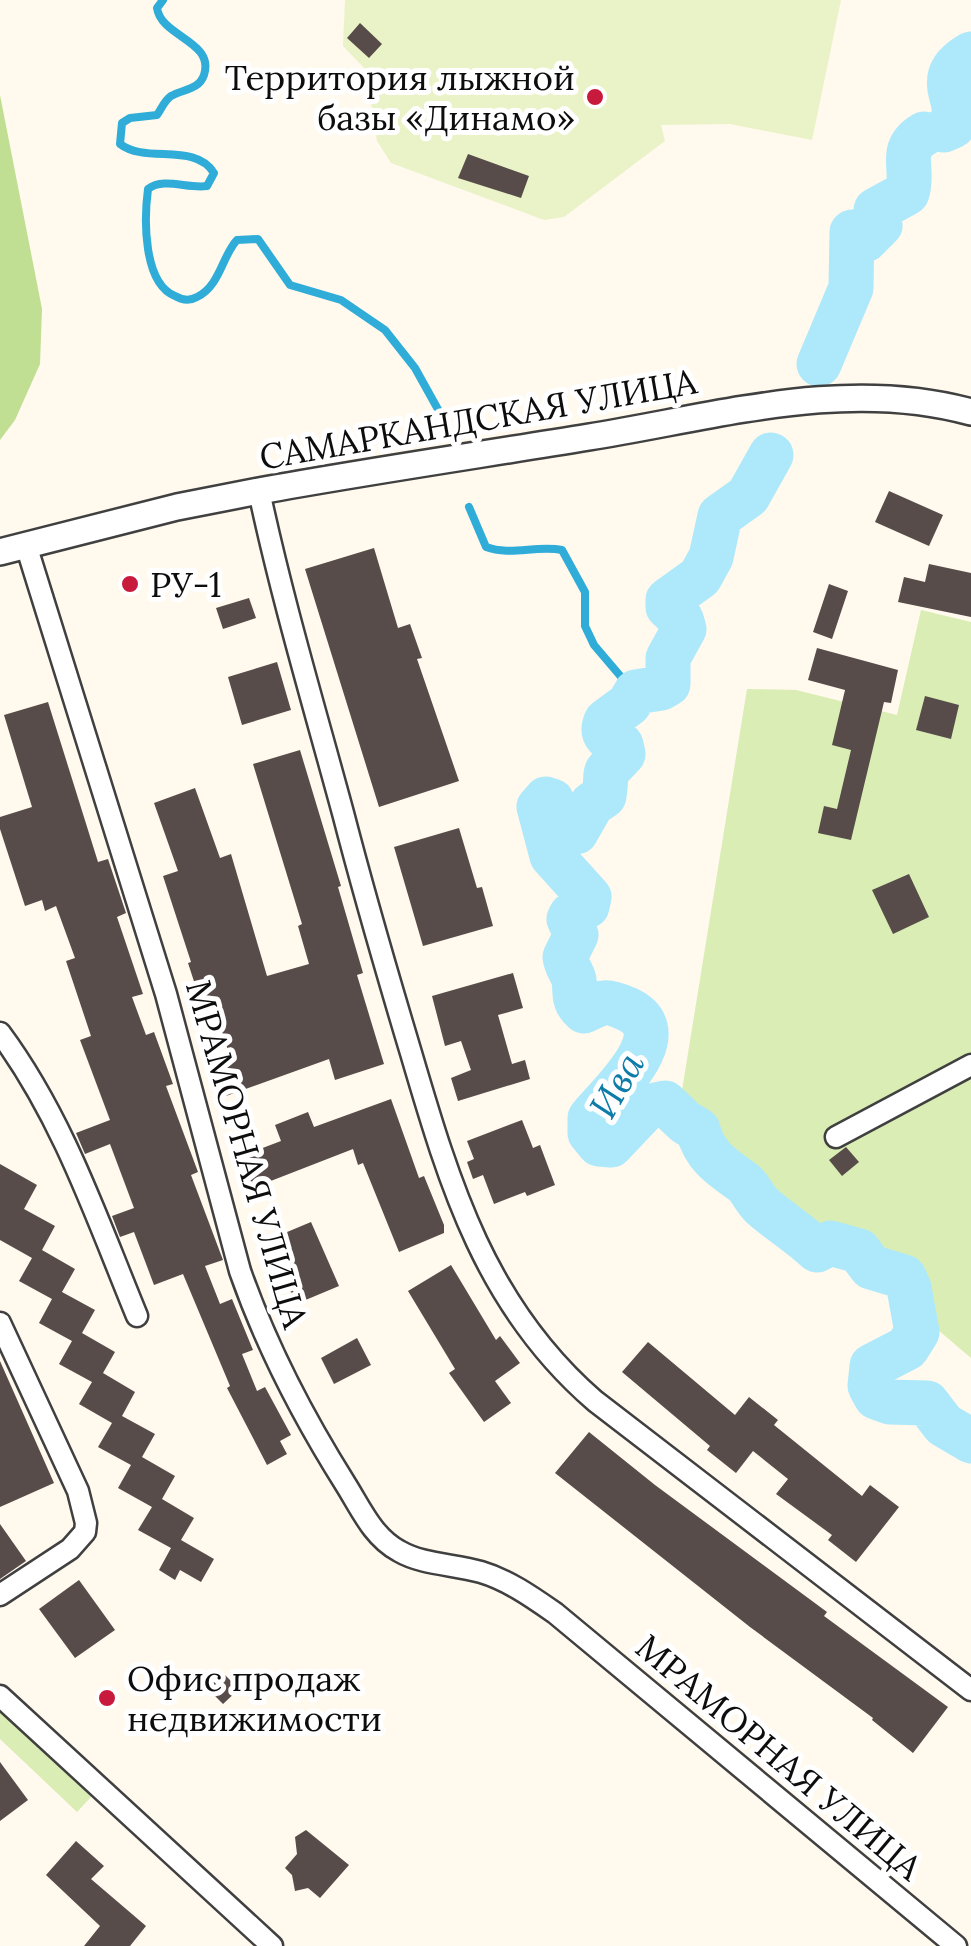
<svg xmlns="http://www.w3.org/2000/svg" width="971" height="1946" font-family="Lora,serif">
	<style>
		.green { fill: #daedb4 }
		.forest { fill: #c0df92 }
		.pitch { fill: #eaf3c7 }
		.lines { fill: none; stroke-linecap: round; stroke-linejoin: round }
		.stream { stroke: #2fadd8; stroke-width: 8 }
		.river { stroke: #aee9fb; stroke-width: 45 }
		.building { fill: #574c49 }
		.minor-casing { stroke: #404040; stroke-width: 25 }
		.tertiary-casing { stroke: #404040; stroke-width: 30 }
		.minor { stroke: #fff; stroke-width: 20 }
		.tertiary { stroke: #fff; stroke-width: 25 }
		.poi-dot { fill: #c81a3c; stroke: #fff; stroke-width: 4 }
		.labels { text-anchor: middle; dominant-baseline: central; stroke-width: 10; stroke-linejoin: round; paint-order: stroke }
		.poi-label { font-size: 35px; fill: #0d0d0d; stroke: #fff; text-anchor: start }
		.street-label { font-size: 35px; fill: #0d0d0d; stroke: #fff }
		.water-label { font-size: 38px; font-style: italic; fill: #0d7ca9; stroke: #fff }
	</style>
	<rect width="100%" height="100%" fill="#fff9ee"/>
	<path class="green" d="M921,610L971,622V1358L679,1109L747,689L796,690L897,715Z
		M0,1710L92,1796L77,1812L0,1739Z"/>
	<path class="forest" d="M0,95L42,309L40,364L15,420L0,440Z"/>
	<path class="pitch" d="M345,0H841L812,140L730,124L661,125L665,141L564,217L544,220L391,163L377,141L366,70L343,46Z"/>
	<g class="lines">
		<path class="stream" d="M163,0L157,8C161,37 215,41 204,75C199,90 183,89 171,96C164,101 162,108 157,115L130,118L122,123L120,144C146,164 195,142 214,173L207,186C187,189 164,177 148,189C144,219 143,283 175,296C182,300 190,301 197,297C220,286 222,256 237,240L258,239L290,285L341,300L385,330L415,368L440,413
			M469,507L486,547C510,556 537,545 562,550L585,592V626L594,645L628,685L631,700"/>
		<path class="river" d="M944,130L953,126C963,99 929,78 971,54
			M819,364L851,288L852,232H860L865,240L880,225L876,210L907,193C915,169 897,150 924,134
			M771,455L748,496L720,516L711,557L700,577L668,600V607L681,619L684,629L668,658V684L661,688L636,692L629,704L606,721C600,735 609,740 621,745L623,754C599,780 609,763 604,796L592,804L576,832L562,827L552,801L546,799L539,807L552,856L589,897L587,906L571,915L569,919L576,935L565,957C566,966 572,972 574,980C576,994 572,1000 584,1011C603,1002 604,999 627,1009C680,1033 608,1095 590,1118V1133L599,1144L611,1145L647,1107L665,1103L685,1122L698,1130C705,1157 722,1167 743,1182C751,1188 754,1199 762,1206C780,1222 799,1233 817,1250L830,1243L859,1251L871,1267L904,1277L909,1288L917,1332L907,1348L872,1366L870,1386L876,1397L890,1402L927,1403L944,1425L971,1441"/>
	</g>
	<path class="building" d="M360,23L382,44L369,58L347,38Z
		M468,154L529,176L521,198L458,178Z
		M889,491L943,515L929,546L875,522Z
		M374,548L398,628L410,624L422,658L417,659L459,781L379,807L305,569Z
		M929,564L971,573V617L898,602L904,577L925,582Z
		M829,584L848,591L832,639L813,632Z
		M249,598L256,618L223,629L216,608Z
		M817,648L898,670L891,703L884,702L851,840L818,833L824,806L837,809L851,750L832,745L845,690L808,680Z
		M277,662L291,710L242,725L228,677Z
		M925,696L959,705L951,739L916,730Z
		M48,702L98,862L108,859L126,913L117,917L143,994L132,997L146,1035L154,1032L173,1084L166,1086L198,1172L191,1175L223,1260L205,1266L220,1304L232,1299L253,1350L242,1354L257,1391L265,1387L291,1435L280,1441L287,1454L267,1465L227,1388L230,1386L183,1274L154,1285L134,1232L120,1237L112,1216L134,1208L110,1144L85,1154L76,1133L110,1120L80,1040L91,1036L66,961L75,958L56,906L45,911L42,900L25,906L0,829V817L32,807L4,715Z
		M300,750L341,886L338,887L363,973L357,975L384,1064L335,1080L329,1059L226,1096L213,1059L229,1053L215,1012L205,1015L188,963L191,962L163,876L178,871L154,803L195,788L220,858L231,854L267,976L309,964L298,926L302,924L253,764Z
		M459,828L477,888L482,887L493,926L423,946L394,847Z
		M909,874L929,917L893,934L872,890Z
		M513,973L523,1008L498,1015L512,1064L525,1060L530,1079L458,1101L451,1078L471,1070L461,1041L445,1046L432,996Z
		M391,1099L419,1178L424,1176L444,1225V1233L399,1252L363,1163L358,1165L353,1149L253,1188L241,1156L281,1141L275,1125L308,1112L314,1127Z
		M522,1120L533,1148L540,1145L555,1185L527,1196L525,1192L494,1204L483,1175L473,1179L467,1162L474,1159L467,1141Z
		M846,1147L859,1162L842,1176L829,1160Z
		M0,1164L37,1185L24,1209L55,1226L42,1250L75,1269L62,1292L95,1310L82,1333L115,1352L103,1373L135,1392L122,1416L155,1434L142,1457L175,1476L162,1499L194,1518L181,1540L214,1559L201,1582L180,1570L175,1580L159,1570L171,1548L138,1530L152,1507L118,1488L131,1465L98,1447L112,1423L79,1404L92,1382L59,1364L72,1341L39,1323L52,1299L19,1281L32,1258L0,1240Z
		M311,1222L339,1286L296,1304L268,1240Z
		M451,1265L496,1340L500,1336L520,1363L495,1381L511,1403L484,1422L449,1373L455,1369L408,1291Z
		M357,1338L371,1365L334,1384L321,1358Z
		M648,1342L735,1415L749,1397L778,1420L774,1425L862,1496L870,1485L899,1507L856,1562L828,1540L832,1535L776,1494L788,1479L753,1451L736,1473L707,1450L710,1446L622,1372Z
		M0,1361L54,1483L0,1507Z
		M589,1432L655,1485L827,1612L824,1616L948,1707L913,1753L872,1720L873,1718L750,1627L555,1473Z
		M0,1524L26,1561L0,1579Z
		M79,1580L115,1630L75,1658L39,1609Z
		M220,1670L239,1689L223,1704L204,1685Z
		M0,1762L28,1800L0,1821Z
		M306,1830L349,1865L320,1898L308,1888L295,1891L292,1875L285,1868L297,1854L295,1837Z
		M76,1841L104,1866L91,1879L146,1926L130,1946H84L100,1926L46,1875Z"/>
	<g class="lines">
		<g class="minor-casing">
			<path id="minor" d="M259,491C282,599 314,706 343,813C364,894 387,973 411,1053C450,1186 486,1307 595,1401L971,1690
				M26,545L166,994L240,1271C267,1348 303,1417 346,1485C361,1509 373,1537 399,1551C423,1565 454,1564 481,1572C508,1580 532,1597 555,1613L956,1946
				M0,1033C63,1118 97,1219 137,1316
				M836,1137L971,1065
				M0,1323L78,1491L86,1523L85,1532L70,1549L0,1595
				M0,1696L272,1946"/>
		</g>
		<g class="tertiary-casing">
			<path id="tertiary" d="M0,552L177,507L259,491C369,471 479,455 589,437C715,417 844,377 971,412"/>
		</g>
		<use href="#minor" class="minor"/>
		<use href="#tertiary" class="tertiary"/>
	</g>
	<g class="poi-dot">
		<circle cx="595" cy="97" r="10"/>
		<circle cx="130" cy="584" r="10"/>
		<circle cx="107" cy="1698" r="10"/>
	</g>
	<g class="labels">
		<g class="poi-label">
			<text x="575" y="77" text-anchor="end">Территория лыжной<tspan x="575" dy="40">базы «Динамо»</tspan></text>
			<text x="150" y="584">РУ-1</text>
			<text x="127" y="1678">Офис продаж<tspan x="127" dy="40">недвижимости</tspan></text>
		</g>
		<g class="street-label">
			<text transform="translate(478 419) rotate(-10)">САМАРКАНДСКАЯ УЛИЦА</text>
			<text transform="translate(247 1154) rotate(74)">МРАМОРНАЯ УЛИЦА</text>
			<text transform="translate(779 1757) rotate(40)">МРАМОРНАЯ УЛИЦА</text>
		</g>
		<g class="water-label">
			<text transform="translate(616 1085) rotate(-60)">Ива</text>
		</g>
	</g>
</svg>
